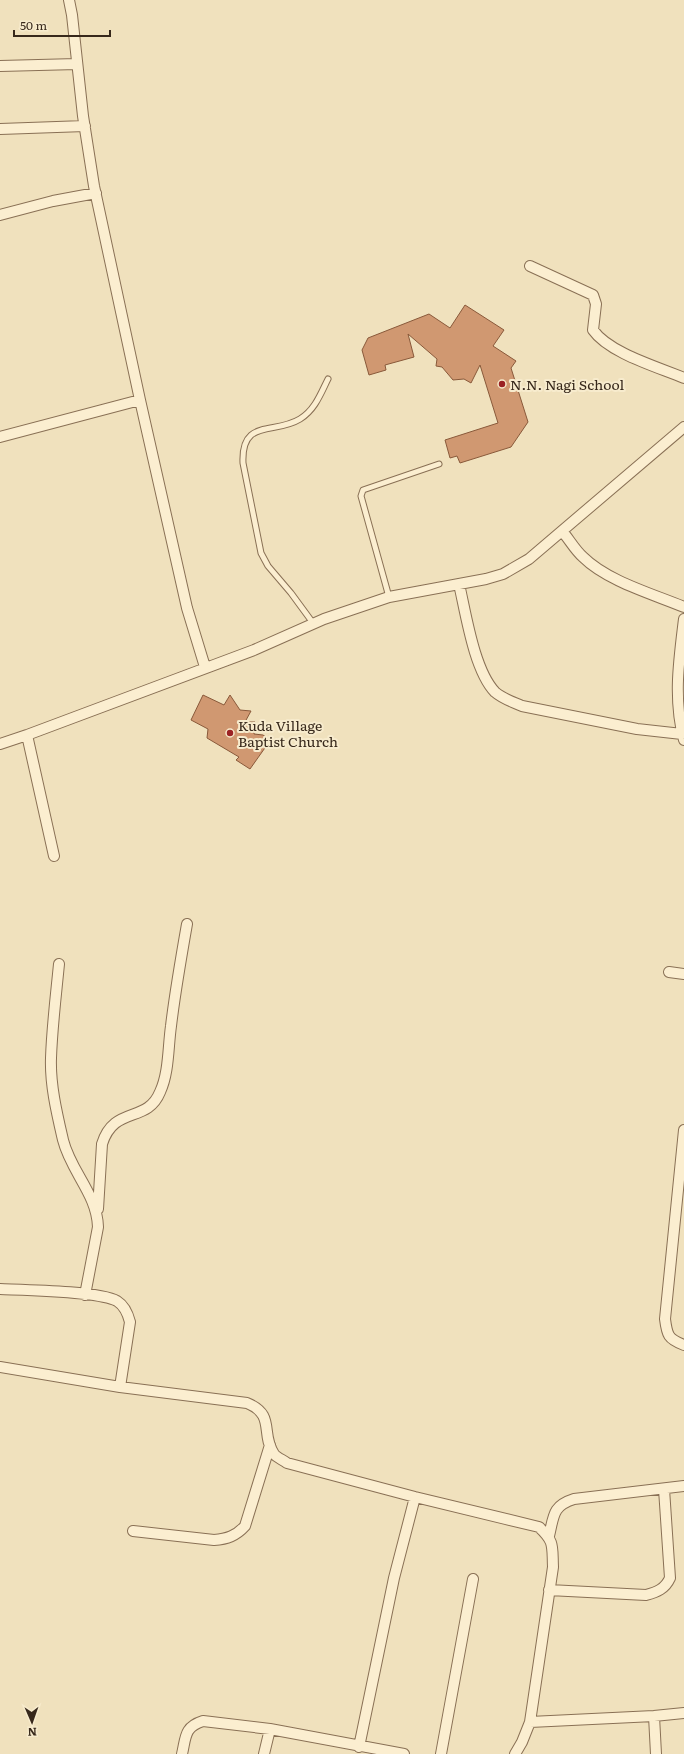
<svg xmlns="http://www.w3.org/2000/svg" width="684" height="1754" font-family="Literata,serif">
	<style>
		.building { fill: #d09871; stroke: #89593a }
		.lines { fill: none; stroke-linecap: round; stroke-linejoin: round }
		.lane-casing { stroke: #897055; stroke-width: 7 }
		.street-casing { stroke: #897055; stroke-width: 12 }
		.lane { stroke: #fbeed0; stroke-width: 5 }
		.street { stroke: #fbeed0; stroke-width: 10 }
		.poi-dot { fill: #9b2224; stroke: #f7ebcd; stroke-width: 1.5 }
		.labels { text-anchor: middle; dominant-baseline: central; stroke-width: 4; stroke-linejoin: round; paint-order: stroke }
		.poi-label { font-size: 14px; fill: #37281b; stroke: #f7ebcd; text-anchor: start }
	</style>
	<rect width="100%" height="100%" fill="#f0e1bd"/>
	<path class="building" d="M465,305L504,330L493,346L516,361L511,368L528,422L511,447L460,463L457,456L450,458L445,440L498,423L480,365L471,383L464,379L453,380L442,367L436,366L437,359L408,334L414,357L385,365L386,370L369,375L362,350L368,338L429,314L450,328Z
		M203,695L224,705L230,695L240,710L251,711L245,722H255L254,734L263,735L266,737L267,745L250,769L236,760L239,757L207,738L208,729L191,720Z"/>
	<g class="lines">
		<g class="lane-casing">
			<path id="lane" d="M389,597L361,496L363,490L439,464
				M313,623L291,593L268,566L261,553L243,463C241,418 274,435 300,419C315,410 321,393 328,379"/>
		</g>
		<g class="street-casing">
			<path id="street" d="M69,0L72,15L83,116L94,186L140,400L187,608L205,667
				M0,66L77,64
				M0,129L85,126
				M0,215L53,201L96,193
				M530,266L593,295L596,304L593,330C609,353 658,367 684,378
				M0,437L140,400
				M562,531C569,539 575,550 583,557C607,581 653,594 684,607
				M459,584C466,614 474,670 495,692C503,699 513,702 522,706L637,729L682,734
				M27,735L54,856
				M684,740C673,699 679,660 684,619
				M0,744L27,735L254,650L324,619L389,597L486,579L503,574L529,559L684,427
				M59,964C56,995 52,1027 51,1058C50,1085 57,1114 63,1140C71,1172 97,1194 98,1227L85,1295
				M669,972L684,974
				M684,1130L665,1319C667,1335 668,1339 684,1345
				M98,1209L102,1144C114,1105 147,1124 160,1092C169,1073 168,1047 171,1026C175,992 181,958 187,924
				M0,1289C25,1290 99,1291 117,1301C125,1306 128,1314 130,1322L120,1387
				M0,1367L120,1387L247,1403C276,1415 260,1433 274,1454C276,1457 283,1460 287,1463L415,1497L539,1527C555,1542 552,1546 553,1567L530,1722L522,1742L515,1754
				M133,1531L214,1540C227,1539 236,1536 245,1526L270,1445
				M549,1536C554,1516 552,1506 574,1499L684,1486
				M549,1590L646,1595C657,1592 665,1589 670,1578L664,1489
				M654,1716L656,1754
				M530,1722L654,1716L684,1713
				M359,1747L394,1578L415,1497
				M182,1754C186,1737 184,1727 203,1721L270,1729L404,1754
				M264,1754L270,1729
				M441,1754L473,1579"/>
		</g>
		<use href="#lane" class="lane"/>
		<use href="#street" class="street"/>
	</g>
	<g class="poi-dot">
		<circle cx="502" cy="384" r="4"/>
		<circle cx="230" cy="733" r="4"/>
	</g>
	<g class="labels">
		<g class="poi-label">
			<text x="510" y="384">N.N. Nagi School</text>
			<text x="238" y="725">Kuda Village<tspan x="238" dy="16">Baptist Church</tspan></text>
		</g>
	</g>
	<g transform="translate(32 1722) rotate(178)" stroke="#f7ebcd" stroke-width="3" paint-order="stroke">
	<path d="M0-3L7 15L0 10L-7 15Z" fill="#37281b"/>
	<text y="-6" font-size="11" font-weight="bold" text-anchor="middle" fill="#37281b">N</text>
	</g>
	<path d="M14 30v6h96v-6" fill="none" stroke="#37281b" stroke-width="2"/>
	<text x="20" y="30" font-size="12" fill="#37281b" stroke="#f7ebcd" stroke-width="3" paint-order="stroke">50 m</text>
</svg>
